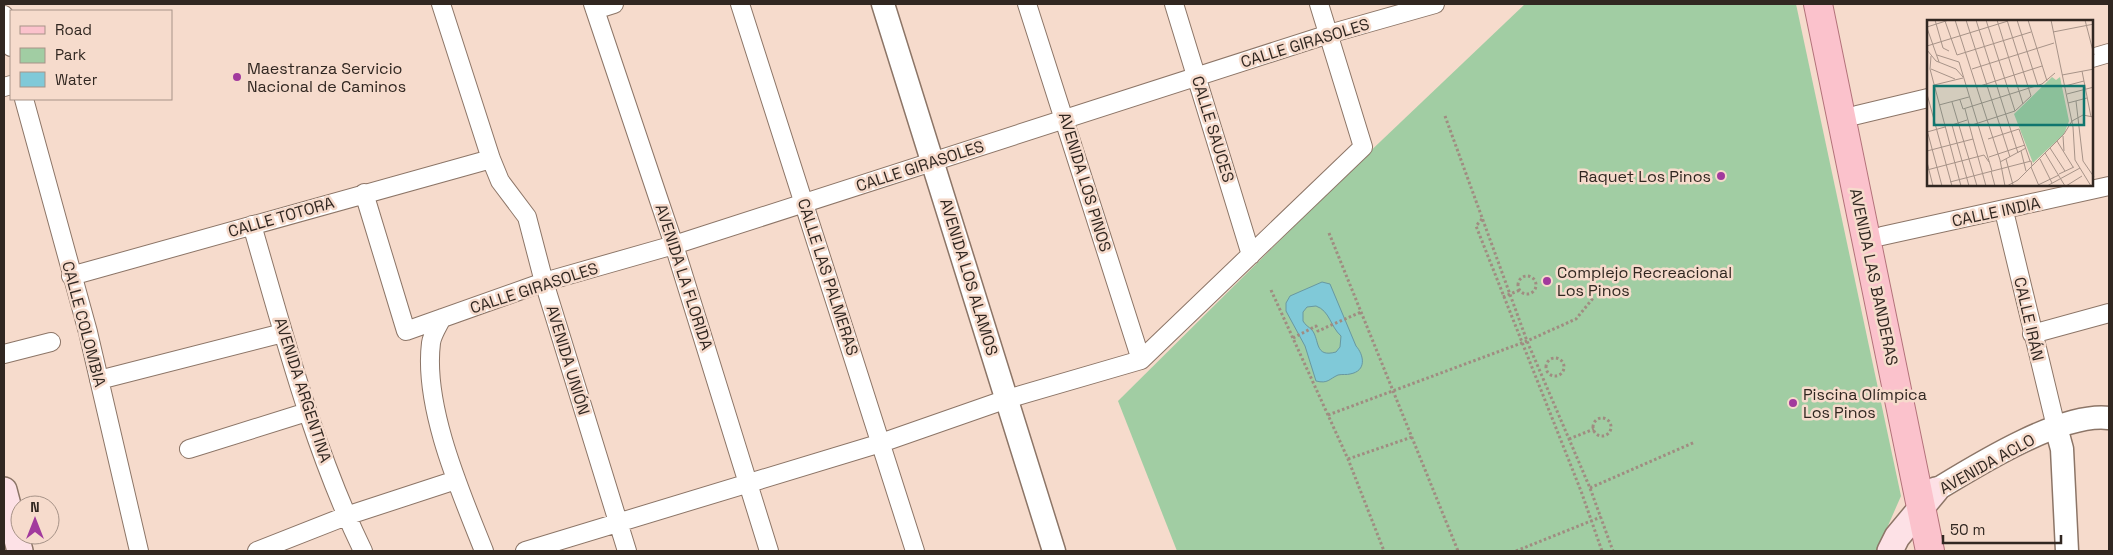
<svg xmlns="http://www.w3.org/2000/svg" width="2113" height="555" font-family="'Space Grotesk',sans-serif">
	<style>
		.green { fill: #a1cda3 }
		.water { fill: #80c9d8; stroke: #6898a1; fill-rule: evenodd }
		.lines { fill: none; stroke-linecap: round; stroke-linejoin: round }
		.minor-casing { stroke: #8c7567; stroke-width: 20 }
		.tertiary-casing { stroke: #8c7567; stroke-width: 25 }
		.secondary-casing { stroke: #8c7567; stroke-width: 28 }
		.primary-casing { stroke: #b3727a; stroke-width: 30 }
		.path { stroke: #a08c81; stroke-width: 3; stroke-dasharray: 2.5 2.5; stroke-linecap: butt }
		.minor { stroke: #fff; stroke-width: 18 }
		.tertiary { stroke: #fff; stroke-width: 22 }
		.secondary { stroke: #fde1e6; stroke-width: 25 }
		.primary { stroke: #fbc2cc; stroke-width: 28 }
		.poi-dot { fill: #a23a9d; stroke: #f6dbcc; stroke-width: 2 }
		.labels { text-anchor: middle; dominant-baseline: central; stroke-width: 5; stroke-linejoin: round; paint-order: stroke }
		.street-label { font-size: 16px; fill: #312721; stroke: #f6dbcc }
		.poi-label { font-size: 16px; fill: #312721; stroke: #f6dbcc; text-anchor: start }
		.inset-road { fill: none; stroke: #a79388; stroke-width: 1 }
		.view { fill: #0f766e; fill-opacity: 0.15; stroke: #0f766e; stroke-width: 2.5 }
		.inset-edge { fill: none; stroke: #312721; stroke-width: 2.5 }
	</style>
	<rect width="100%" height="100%" fill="#f6dbcc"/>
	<path class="green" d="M1525,4H1796L1901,496L1877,551H1177L1118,401L1361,160Z"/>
	<path class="water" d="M1322,282L1330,284L1356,346C1364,355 1367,371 1350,374C1347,375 1342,374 1338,375C1329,379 1328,384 1316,381L1305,346L1286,311V303L1290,296ZM1316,306C1330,311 1330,326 1341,336L1340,347L1336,352C1314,358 1320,340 1312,330C1309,327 1305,325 1303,321V312L1307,307Z"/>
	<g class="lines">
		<g class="minor-casing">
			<path id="minor" d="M441,4L491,159L500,181L527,217L544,282L627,551
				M593,4L674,245L769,551
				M740,4L915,551
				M1027,4L1141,360
				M1174,4L1251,255
				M595,10L614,4
				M4,15L11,47
				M2092,58L2109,53
				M4,87L11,85
				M24,99L88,332L139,551
				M1857,115L1928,98
				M364,193L406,331L544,282L674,245L1329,34L1435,4
				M2004,211L2056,427
				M252,225C284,335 313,448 363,551
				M1882,236L2109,186
				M71,276L491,159
				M442,318C438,326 432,335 431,343C423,407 461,493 484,551
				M2032,334L2109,313
				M4,354L51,342
				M99,380L283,333
				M189,449L307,412
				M257,551L346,516L456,480
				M525,551L881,443L1007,399L1141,360L1363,147L1319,4"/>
		</g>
		<g class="tertiary-casing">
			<path id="tertiary" d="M883,4L1054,551
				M2056,427L2062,449L2067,551
				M1936,490C1977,465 2062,412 2109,418"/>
		</g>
		<g class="secondary-casing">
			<path id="secondary" d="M4,490L20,551
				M1890,551L1897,537L1936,490"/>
		</g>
		<g class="primary-casing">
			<path id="primary" d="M1818,4L1930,551"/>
		</g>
		<path class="path" d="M1445,116L1527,341L1590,488L1613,551
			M1482,219L1476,226L1581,491L1602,551
			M1329,233L1458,551
			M1518 285a9 9 0 1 1 18 0a9 9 0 1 1-18 0Z
			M1271,290L1348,459L1384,551
			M1503,297L1520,290
			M1293,338L1316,326L1318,331L1361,312
			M1546 367a9 9 0 1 1 18 0a9 9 0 1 1-18 0Z
			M1328,415L1527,341L1576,319L1594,297
			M1593 427a9 9 0 1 1 18 0a9 9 0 1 1-18 0Z
			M1569,439L1594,429
			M1348,459L1412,437
			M1590,488L1695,442
			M1516,551L1601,517"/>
		<use href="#minor" class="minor"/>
		<use href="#tertiary" class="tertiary"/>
		<use href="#secondary" class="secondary"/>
		<use href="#primary" class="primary"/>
	</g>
	<g class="poi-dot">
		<circle cx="237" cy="77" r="5"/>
		<circle cx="1721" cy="176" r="5"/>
		<circle cx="1547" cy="281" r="5"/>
		<circle cx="1793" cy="403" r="5"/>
	</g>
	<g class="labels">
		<g class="street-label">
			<text transform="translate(1305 43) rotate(-17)">CALLE GIRASOLES</text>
			<text transform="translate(1213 129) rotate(73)">CALLE SAUCES</text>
			<text transform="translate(920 166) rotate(-18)">CALLE GIRASOLES</text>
			<text transform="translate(1085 182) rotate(73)">AVENIDA LOS PINOS</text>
			<text transform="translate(1996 212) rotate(-12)">CALLE INDIA</text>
			<text transform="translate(281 217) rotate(-16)">CALLE TOTORA</text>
			<text transform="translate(684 277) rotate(72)">AVENIDA LA FLORIDA</text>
			<text transform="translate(828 277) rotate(72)">CALLE LAS PALMERAS</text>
			<text transform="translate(969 277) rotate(73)">AVENIDA LOS ALAMOS</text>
			<text transform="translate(1874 277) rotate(78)">AVENIDA LAS BANDERAS</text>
			<text transform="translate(534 288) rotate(-18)">CALLE GIRASOLES</text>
			<text transform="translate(2029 319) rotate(77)">CALLE IRÁN</text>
			<text transform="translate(84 324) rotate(75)">CALLE COLOMBIA</text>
			<text transform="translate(568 360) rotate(73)">AVENIDA UNIÓN</text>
			<text transform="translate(303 390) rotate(72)">AVENIDA ARGENTINA</text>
			<text transform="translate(1987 464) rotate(-29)">AVENIDA ACLO</text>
		</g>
		<g class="poi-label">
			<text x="247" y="68">Maestranza Servicio<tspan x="247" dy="18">Nacional de Caminos</tspan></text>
			<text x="1711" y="176" text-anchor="end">Raquet Los Pinos</text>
			<text x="1557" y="272">Complejo Recreacional<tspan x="1557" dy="18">Los Pinos</tspan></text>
			<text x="1803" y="394">Piscina Olímpica<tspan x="1803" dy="18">Los Pinos</tspan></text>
		</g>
	</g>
	<g transform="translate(1927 20)">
		<rect width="166" height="166" fill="#f6dbcc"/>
		<path d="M125,57L129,60L133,57L142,101L137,114L106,143L87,94Z" fill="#a1cda3"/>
		<path class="inset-road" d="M8,0L16,28L22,31M28,0L73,140L78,166M39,0L83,137M49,0L91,133M59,0L88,91M70,0L96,84M90,0L111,66M101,0L120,61M124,0L146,107L148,140L164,166M158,0L167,35M18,1L30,35L104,12M0,7L22,0M0,8L12,42M126,12L167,4M0,26L81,1M0,30L9,41L29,49L36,57M10,35L32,42L65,151M4,36L3,49L34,166M4,49L28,59M45,49L127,23M155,51L164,97M135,55L167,49M7,65L36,58M138,66L157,61M50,67L115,46M0,74L25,166M140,74L167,67M33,80L36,89L115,64L128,53M149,81L156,141L167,157M25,82L50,166M141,83L160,78M12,85L42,77M38,89L46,119M40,100L25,105L42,166M145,101L156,95L166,97M42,106L88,91L104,76L80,0M0,110L15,166M0,112L18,107M136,116L137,131M61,119L92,109L103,141M130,121L146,147M123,128L138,151M0,131L46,119L59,166M94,131L99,151M118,133L138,166M62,137L98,125M79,139L86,165M113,139L125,163M0,142L6,166M73,142L99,128M0,150L57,135L62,142M64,151L68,166M132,154L147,147M23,162L104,141L105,146M111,165L132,155M80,166L91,160L104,147M112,166L104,147L137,114L145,101M120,166L153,148M139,166L155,156"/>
		<path class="view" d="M7,66H157V105H7Z"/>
		<rect width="166" height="166" class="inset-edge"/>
	</g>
	<rect width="2113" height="555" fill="none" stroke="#312721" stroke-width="10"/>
	<rect x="10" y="10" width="162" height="90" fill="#f6dbcc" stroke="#a79388"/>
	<rect x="20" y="26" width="25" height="8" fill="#fbc2cc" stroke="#a79388"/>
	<text x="55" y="35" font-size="15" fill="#312721">Road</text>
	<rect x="20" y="48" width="25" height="15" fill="#a1cda3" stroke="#a79388"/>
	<text x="55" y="60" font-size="15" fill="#312721">Park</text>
	<rect x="20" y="72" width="25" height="15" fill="#80c9d8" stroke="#a79388"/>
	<text x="55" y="85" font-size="15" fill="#312721">Water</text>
	<g transform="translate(35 520)"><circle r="24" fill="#f6dbcc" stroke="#a79388"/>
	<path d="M0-4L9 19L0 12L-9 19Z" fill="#a23a9d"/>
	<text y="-8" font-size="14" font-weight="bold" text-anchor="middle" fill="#312721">N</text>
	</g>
	<path d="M1943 535v8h118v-8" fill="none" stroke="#312721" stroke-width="2.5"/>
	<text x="1950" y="535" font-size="15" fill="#312721" stroke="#f6dbcc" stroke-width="4" paint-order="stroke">50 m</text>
</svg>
